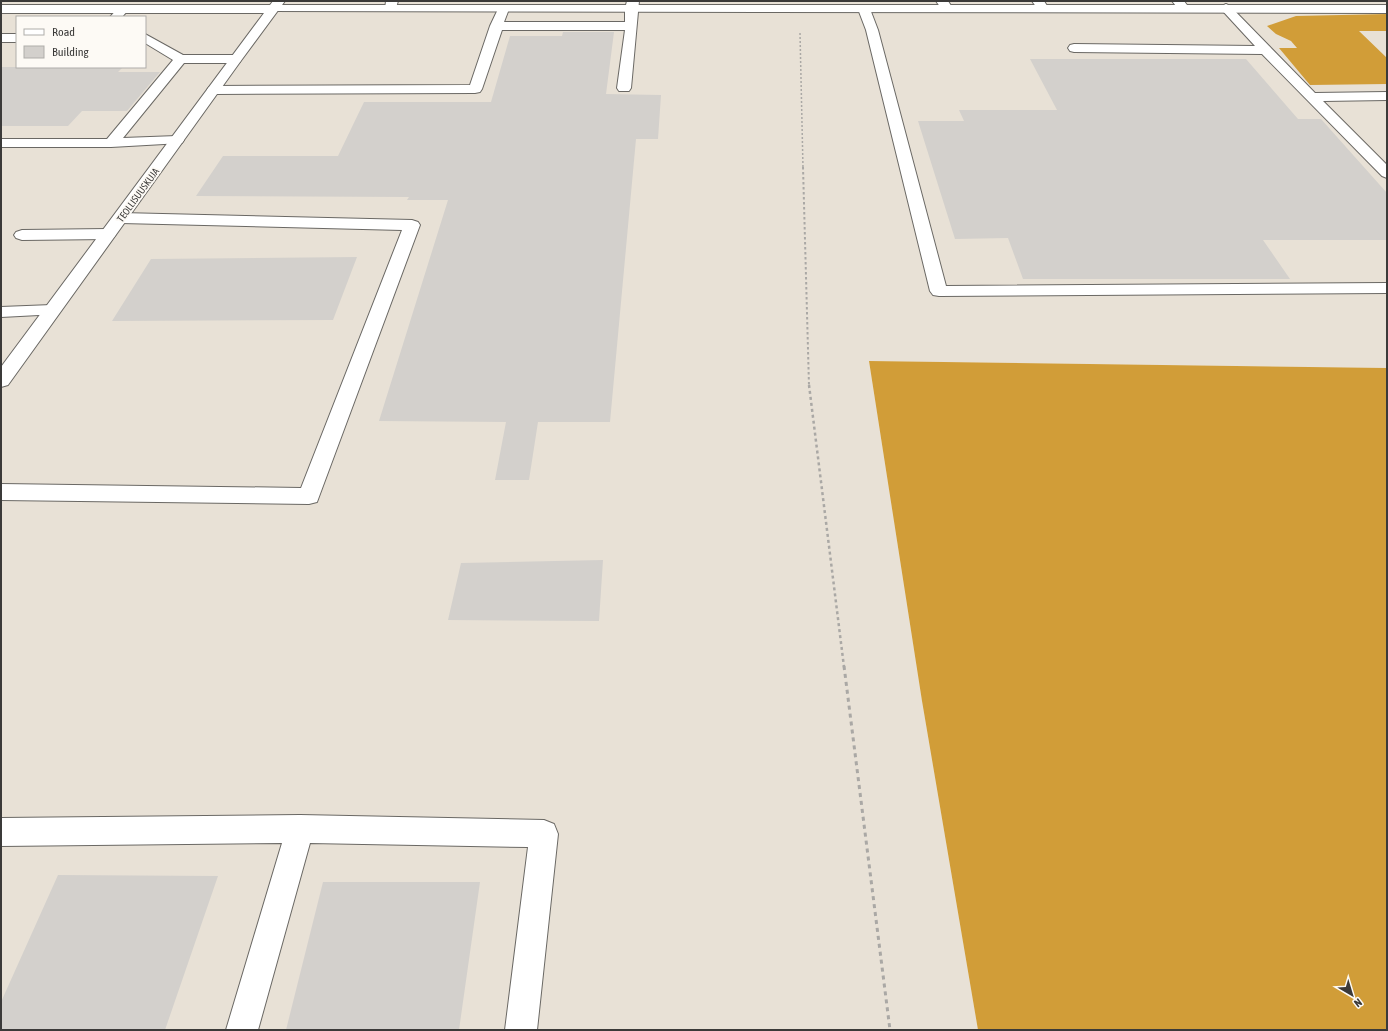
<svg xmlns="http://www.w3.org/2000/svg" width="1388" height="1031" font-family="'Asap Condensed',sans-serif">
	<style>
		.built { fill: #e8e1d6; fill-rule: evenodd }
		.forest { fill: #d19d38 }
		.building { fill: #d3d0cc }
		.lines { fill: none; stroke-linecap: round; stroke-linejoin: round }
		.service-casing { stroke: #6a6864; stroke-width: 2 }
		.minor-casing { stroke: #6a6864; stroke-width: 2 }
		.tertiary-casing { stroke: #6a6864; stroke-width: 2 }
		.path-far3 { stroke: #aaa8a5; stroke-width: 1.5; stroke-dasharray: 2 2; stroke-linecap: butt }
		.path-far2 { stroke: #aaa8a5; stroke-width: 2; stroke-dasharray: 2.5 2.5; stroke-linecap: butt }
		.path-far1 { stroke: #aaa8a5; stroke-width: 2.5; stroke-dasharray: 3 3; stroke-linecap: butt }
		.path { stroke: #aaa8a5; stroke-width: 3; stroke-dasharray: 4 4; stroke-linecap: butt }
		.service { fill: #fff; fill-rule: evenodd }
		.minor { fill: #fff; fill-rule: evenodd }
		.tertiary { fill: #fff; fill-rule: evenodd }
		.labels { text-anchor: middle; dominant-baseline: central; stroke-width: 3.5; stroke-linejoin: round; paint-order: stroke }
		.far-street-label { font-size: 10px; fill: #3b3a39; stroke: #fdfaf5 }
	</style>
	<rect width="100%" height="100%" fill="#efede8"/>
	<path class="built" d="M1,1H1387V368L869,361L922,701L978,1030H1ZM17,17H145V67H17Z"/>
	<path class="forest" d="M1387,14V31H1359L1387,58V84L1310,85L1279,48H1297L1291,41L1276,34L1267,26L1296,16Z
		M869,361L1387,368V1030H978L922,701Z"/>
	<path class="building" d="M563,32H614L606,94L661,95L658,139H636L610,422H538L529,480H495L506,422L379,421L448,200H407L409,197L196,196L223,156H338L364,102H491L510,36H562Z
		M1030,59H1246L1298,119H1321L1387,193V240H1263L1290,279H1023L1008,238L955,239L918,121H964L959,110H1057Z
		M1,67H123L118,72H160L127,111H82L68,126H1Z
		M357,257L333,320L112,321L151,259Z
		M603,560L599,621L448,620L461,563Z
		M58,875L218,876L165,1030H1V1002Z
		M323,882H480L459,1030H286Z"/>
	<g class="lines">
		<g class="service-casing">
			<path id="service" d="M386,1H398L395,11H387L385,9Z
				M627,1H639L631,88L629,91H619L617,88L625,30H502L482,89L480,92L475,93L214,94L209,93L207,90L209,87L214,86L470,85L490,26L499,7H507L509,9L504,22H625V9Z
				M936,1H948L953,9L951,11H943Z
				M1032,1H1044L1049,9L1047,11H1039Z
				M1172,1H1184L1190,9L1188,11H1180Z
				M1226,4L1230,6L1315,93L1387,92V100L1323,101L1387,165V178L1382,176L1262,54L1074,52L1070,51L1068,48L1070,45L1074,44L1255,46L1220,8L1222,6Z
				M123,5L127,7L129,9L122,17H110L119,7Z
				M864,5L868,7L870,9L878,30L946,286L1387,283V293L939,296L933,295L930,291L866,30L858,9L860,7Z
				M1,34H17V42H1Z
				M145,34L183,55H235L240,56L241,59L240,62L235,63H184L123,138L177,136L182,137L184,140L182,143L111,147H1V139H107L173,60L145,43Z
				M121,213L412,220L418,222L420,225L317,502L309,504L1,500V484L301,488L402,230L121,223L115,221L113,218L115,215Z
				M108,229L114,231L116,234L114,237L108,239L22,240L16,238L14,235L16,232L22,230Z
				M52,305L58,306L61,310L58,314L1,317V307Z
				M300,815L544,820L554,824L558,834L537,1030H505L528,847L310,843L258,1030H226L282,843L1,846V818Z"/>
		</g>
		<g class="minor-casing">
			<path id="minor" d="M274,5H1387V13L270,11L268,9L270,7Z"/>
		</g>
		<g class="tertiary-casing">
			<path id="tertiary" d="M273,1H285L240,62L8,385L1,387V367L264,13H1V5H270Z"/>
		</g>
		<path class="path-far3" d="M800,33L803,168"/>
		<path class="path-far2" d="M803,167L809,386"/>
		<path class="path-far1" d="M809,385L844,667"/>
		<path class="path" d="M844,666L890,1030"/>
		<use href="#service" class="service"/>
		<use href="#minor" class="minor"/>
		<use href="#tertiary" class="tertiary"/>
	</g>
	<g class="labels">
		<g class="far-street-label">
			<text transform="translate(138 195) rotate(-54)">TEOLLISUUSKUJA</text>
		</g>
	</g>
	<rect width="1388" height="1031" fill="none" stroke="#3b3a39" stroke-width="4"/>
	<rect x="16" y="16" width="130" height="52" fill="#fdfaf5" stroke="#afadaa"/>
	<rect x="24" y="29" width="20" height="6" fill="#ffffff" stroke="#afadaa"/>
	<text x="52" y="36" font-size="12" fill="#3b3a39">Road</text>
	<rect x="24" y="46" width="20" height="12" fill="#d3d0cc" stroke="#afadaa"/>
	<text x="52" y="56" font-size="12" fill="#3b3a39">Building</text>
	<g transform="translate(1352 995) rotate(142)" stroke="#fdfaf5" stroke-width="3" paint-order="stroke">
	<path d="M0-3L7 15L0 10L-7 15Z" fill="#3b3a39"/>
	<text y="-6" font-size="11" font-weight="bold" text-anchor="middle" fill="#3b3a39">N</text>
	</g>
</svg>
